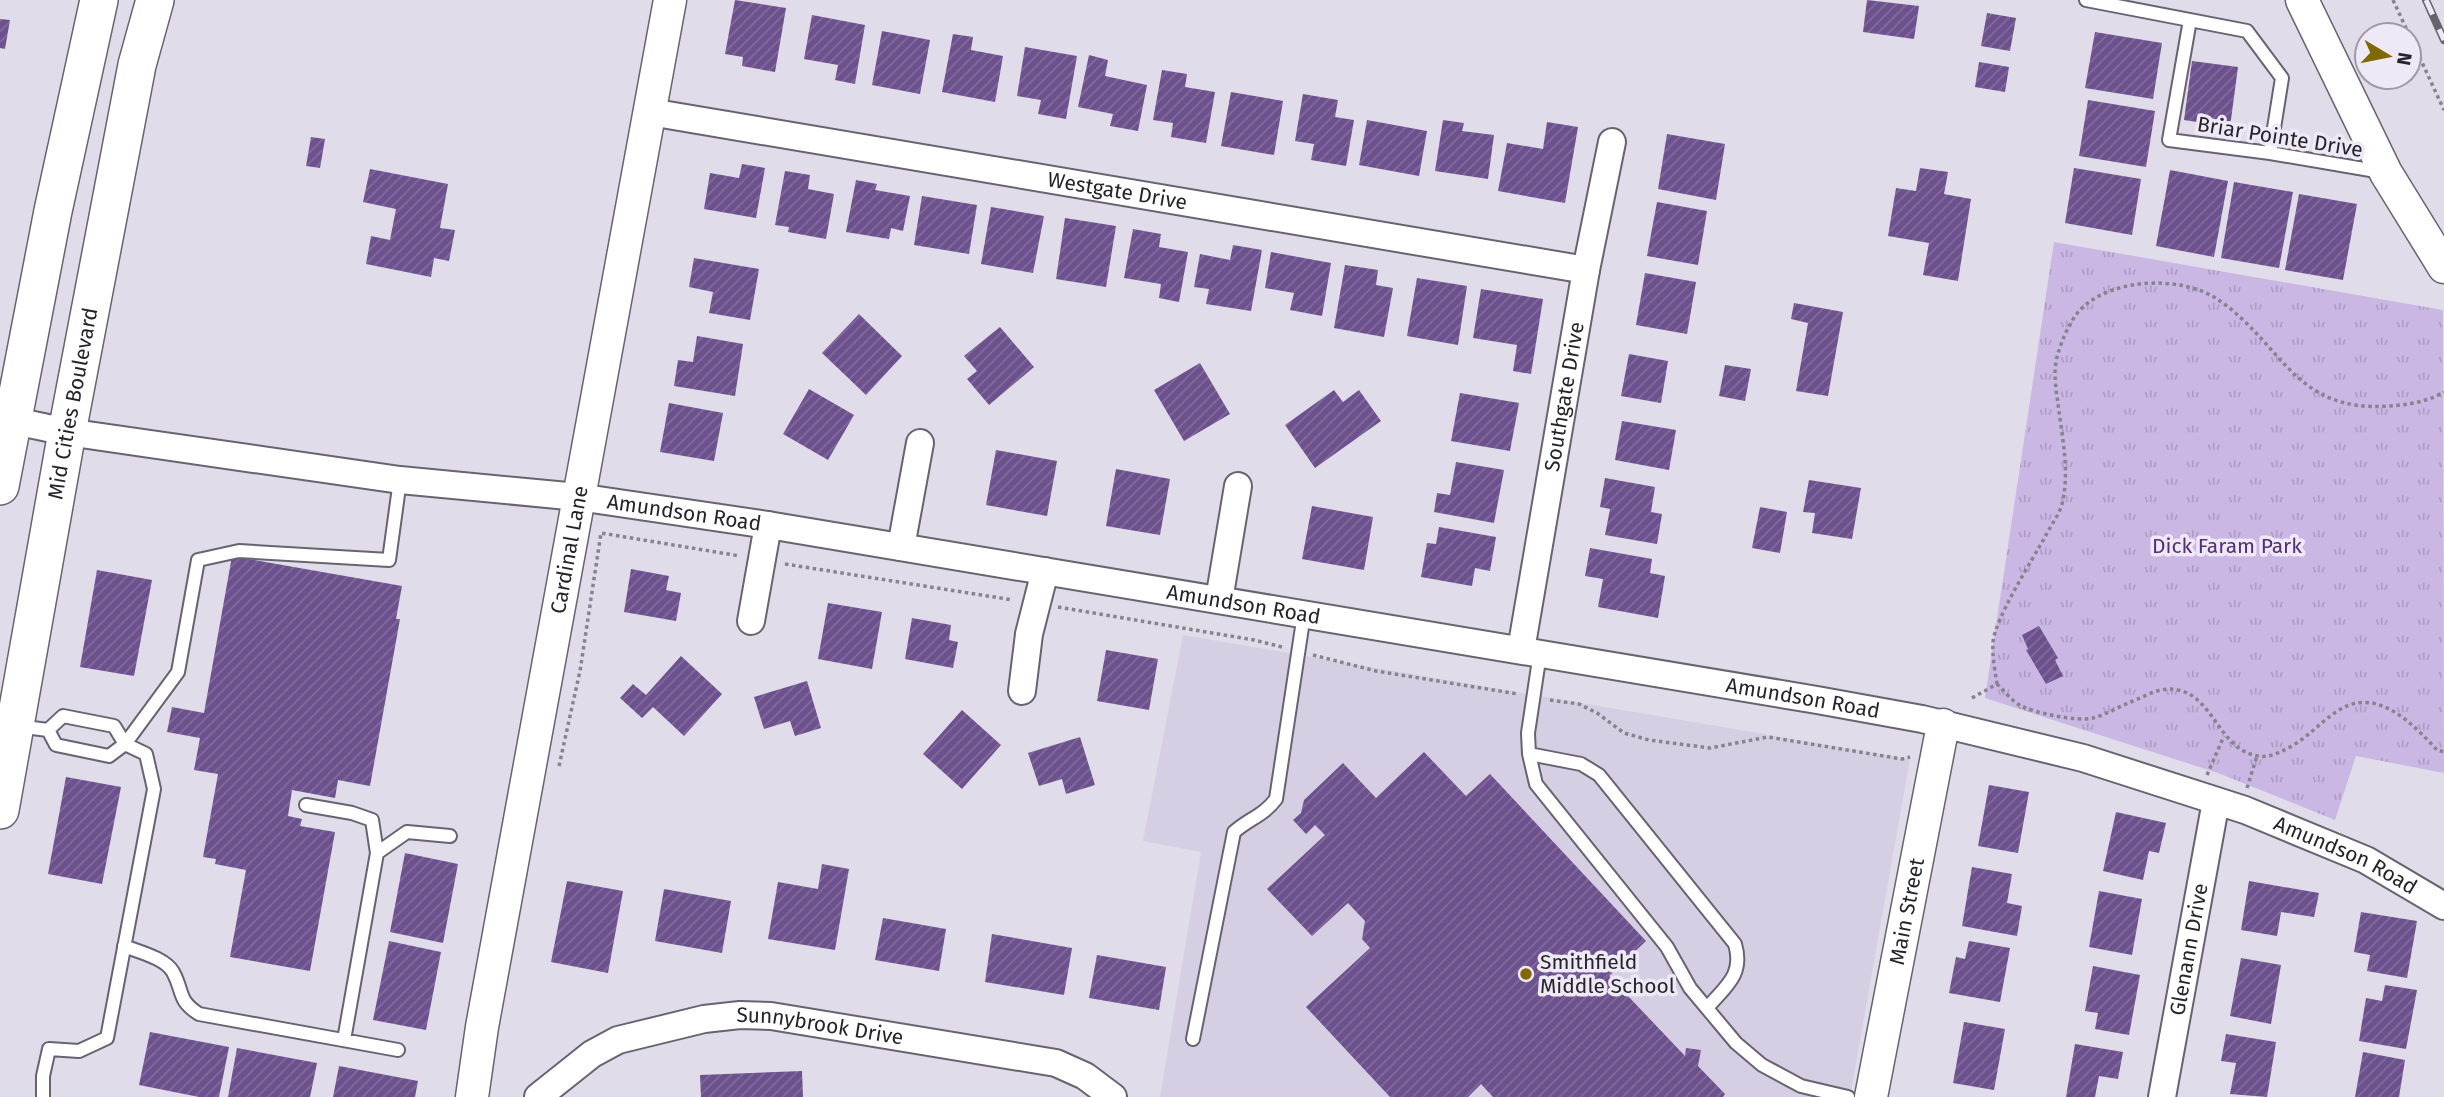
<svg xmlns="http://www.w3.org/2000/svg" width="2444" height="1097" font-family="'Fira Sans',sans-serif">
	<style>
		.built { fill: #d6cfe3 }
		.park { fill: url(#park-tufts) }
		.building { fill: url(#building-hatch) }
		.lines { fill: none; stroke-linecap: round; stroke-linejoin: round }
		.service-casing { stroke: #68636f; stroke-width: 16 }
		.minor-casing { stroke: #68636f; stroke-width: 30 }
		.tertiary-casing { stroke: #68636f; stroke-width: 35 }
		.secondary-casing { stroke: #68636f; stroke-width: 40 }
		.path { stroke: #87838d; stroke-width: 3.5; stroke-dasharray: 3.5 3.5; stroke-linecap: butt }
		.service { stroke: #fff; stroke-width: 12 }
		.minor { stroke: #fff; stroke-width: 26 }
		.tertiary { stroke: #fff; stroke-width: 32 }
		.secondary { stroke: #fff; stroke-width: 37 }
		.rail-casing { stroke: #66636b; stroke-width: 8 }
		.rail { stroke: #efe9f7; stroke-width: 5; stroke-dasharray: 16; stroke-linecap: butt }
		.poi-dot { fill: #806901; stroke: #efe9f7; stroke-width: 2.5 }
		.labels { text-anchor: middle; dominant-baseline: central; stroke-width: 7; stroke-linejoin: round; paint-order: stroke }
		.street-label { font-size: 21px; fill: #262429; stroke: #efe9f7 }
		.park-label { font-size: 21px; fill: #552e7d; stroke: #efe9f7 }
		.poi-label { font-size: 21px; fill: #262429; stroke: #efe9f7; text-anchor: start }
	</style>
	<defs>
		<pattern id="park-tufts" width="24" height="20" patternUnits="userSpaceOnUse" patternTransform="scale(1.75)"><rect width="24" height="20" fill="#cab7e4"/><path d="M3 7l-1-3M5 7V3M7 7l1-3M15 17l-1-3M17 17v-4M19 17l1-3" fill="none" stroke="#ad9dc4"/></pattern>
		<pattern id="building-hatch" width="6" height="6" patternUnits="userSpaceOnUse" patternTransform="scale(1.75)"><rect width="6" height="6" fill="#6d518e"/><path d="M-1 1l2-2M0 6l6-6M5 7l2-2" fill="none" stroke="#816c9a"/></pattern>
	</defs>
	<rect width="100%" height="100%" fill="#e1dcea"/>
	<path class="built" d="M1183,635L1910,759L1850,1097H1160L1201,852L1143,841Z"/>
	<path class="park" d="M2054,242L2443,310L2444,773L2356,756L2335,820L2218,773L1985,698Z"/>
	<path class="building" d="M735,0L786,8L775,72L742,66L743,57L725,54Z
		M1867,0L1919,6L1914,39L1863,32Z
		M1987,13L2016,18L2010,51L1981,46Z
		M812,15L865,25L855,84L835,80L838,65L804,59Z
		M0,19L10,20L5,49L0,48Z
		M882,31L930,40L920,94L872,85Z
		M2095,32L2162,43L2153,99L2085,88Z
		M953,34L973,37L971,50L1003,56L995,102L942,92Z
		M1025,47L1077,56L1066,119L1038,114L1041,100L1017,96Z
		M1089,55L1108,60L1105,76L1147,85L1138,131L1110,126L1113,114L1078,107Z
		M2192,61L2238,67L2230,127L2184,120Z
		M1979,62L2009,67L2005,92L1975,87Z
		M1162,70L1187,74L1185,87L1215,92L1206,143L1171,137L1173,123L1153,120Z
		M1231,92L1283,101L1274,155L1221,146Z
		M1303,94L1338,100L1335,117L1354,120L1346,166L1311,160L1314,144L1295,141Z
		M2088,100L2155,111L2146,167L2079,156Z
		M1367,120L1427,131L1419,176L1359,165Z
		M1443,120L1464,123L1462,131L1494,135L1488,179L1435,171Z
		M1547,122L1578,127L1565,203L1498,191L1507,143L1543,149Z
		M1667,134L1725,144L1716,200L1658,189Z
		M311,137L325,139L320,168L306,166Z
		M742,164L765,168L756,218L704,209L710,173L739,178Z
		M1920,168L1948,172L1944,194L1971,199L1958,281L1923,275L1929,243L1888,236L1896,188L1916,191Z
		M2074,168L2141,179L2132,235L2065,223Z
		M370,169L448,184L440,228L455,230L449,261L434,258L431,277L366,264L371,236L390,240L396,209L363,202Z
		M2170,170L2228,181L2214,257L2156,246Z
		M785,171L810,175L808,189L834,194L826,239L788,232L789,227L775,225Z
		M856,180L877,184L875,190L910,196L903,231L891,228L889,239L846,232Z
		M2234,182L2293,192L2279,268L2221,258Z
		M2299,194L2357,204L2343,280L2285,270Z
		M922,196L977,205L969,254L914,245Z
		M1657,202L1707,211L1698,265L1647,256Z
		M991,207L1044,216L1033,273L981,264Z
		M1065,218L1116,226L1106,287L1056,279Z
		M1133,229L1161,234L1159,247L1188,252L1179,302L1159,298L1161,284L1124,278Z
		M1233,245L1262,250L1251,311L1206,304L1209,289L1194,287L1200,254L1230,260Z
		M1271,252L1331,263L1322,316L1290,310L1294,293L1265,288Z
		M694,258L759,269L750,320L709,313L713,292L689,287Z
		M1345,265L1378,270L1376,285L1393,288L1384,337L1334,328Z
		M1645,273L1696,282L1687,334L1636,325Z
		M1417,278L1467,286L1458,345L1407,336Z
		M1481,289L1543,299L1531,374L1513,371L1517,345L1473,338Z
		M1794,303L1843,312L1828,396L1796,391L1808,323L1791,319Z
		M859,314L902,356L866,395L822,353Z
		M1000,327L1034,367L989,405L967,379L977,371L964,356Z
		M697,336L743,344L735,396L674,386L678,360L693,362Z
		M1629,354L1668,361L1661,403L1621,396Z
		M1200,363L1230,414L1184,441L1154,390Z
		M1725,365L1751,369L1745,401L1719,396Z
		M809,389L854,415L828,460L783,434Z
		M1334,390L1343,402L1359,390L1381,421L1315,468L1285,425Z
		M1460,393L1519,403L1510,451L1451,441Z
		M669,403L723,413L714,461L660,452Z
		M1622,421L1676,430L1669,470L1615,460Z
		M996,450L1057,461L1047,516L986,505Z
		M1456,462L1504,470L1494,523L1434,512L1437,493L1450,495Z
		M1116,469L1170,479L1160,535L1106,526Z
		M1605,478L1655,487L1651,512L1662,514L1657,544L1605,535L1610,509L1600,507Z
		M1809,480L1861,488L1852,539L1812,533L1815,513L1803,512Z
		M1312,506L1373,517L1364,570L1302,559Z
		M1760,507L1787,512L1780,553L1752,548Z
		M1439,527L1496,537L1490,571L1475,568L1472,586L1421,577L1427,543L1436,544Z
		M1590,548L1652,559L1650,573L1665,576L1658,618L1598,607L1603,579L1585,576Z
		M232,556L402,586L396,619H400L370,786L338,780L335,798L292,790L288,816L302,819L300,826L335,832L310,971L230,957L246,870L215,864L216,859L203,857L218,774L194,770L200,738L167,732L172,707L204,713Z
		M631,569L669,576L666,590L681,593L676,621L624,612Z
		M97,570L152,580L134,676L80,667Z
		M828,603L882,612L872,669L818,659Z
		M912,618L951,625L949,640L958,642L953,668L905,659Z
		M2039,626L2058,658L2055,660L2063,676L2046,684L2026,650L2028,649L2022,635Z
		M1106,650L1158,659L1149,710L1097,701Z
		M681,656L722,694L684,736L653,707L642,718L620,698L633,684L646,695Z
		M807,681L821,728L795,736L790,721L764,729L754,697Z
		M962,710L1001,745L962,789L923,754Z
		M1080,737L1095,785L1066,794L1062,779L1039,786L1028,753Z
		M1424,752L1466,796L1490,774L1646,941L1609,976L1685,1056L1686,1048L1701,1050L1698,1066L1725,1094L1723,1097H1493L1481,1084L1468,1097H1390L1306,1007L1370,948L1362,939L1365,921L1348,903L1312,936L1267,889L1325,835L1315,825L1306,834L1293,820L1301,813L1304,800L1343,763L1376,798Z
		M66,777L121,787L102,884L48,874Z
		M1989,785L2029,792L2018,853L1978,846Z
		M2116,812L2166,823L2159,853L2149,851L2143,880L2103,871Z
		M405,853L458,864L443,943L390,932Z
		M822,864L849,869L835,950L768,939L778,882L818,889Z
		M1972,867L2012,874L2007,903L2022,906L2017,936L1962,926Z
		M567,881L623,891L608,973L551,962Z
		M2249,881L2319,893L2314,917L2281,912L2277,936L2241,930Z
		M664,889L731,901L722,953L655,941Z
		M2099,891L2142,899L2132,955L2089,947Z
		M2361,912L2417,921L2407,978L2367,971L2370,955L2354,952Z
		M883,918L946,929L939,971L875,960Z
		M992,934L1072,948L1064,995L985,982Z
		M389,941L441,952L426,1030L373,1020Z
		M1969,941L2010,948L2000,1002L1949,993L1956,957L1965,959Z
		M1097,955L1166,967L1159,1010L1089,998Z
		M2241,958L2281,965L2271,1024L2230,1016Z
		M2093,966L2140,975L2129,1035L2095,1029L2098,1013L2085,1011Z
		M2385,985L2417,990L2406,1049L2359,1041L2366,998L2382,1001Z
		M1964,1022L2005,1029L1994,1090L1953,1083Z
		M150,1032L229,1047L219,1097H199L139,1085Z
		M2226,1034L2276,1042L2267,1097L2230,1094L2236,1063L2221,1061Z
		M2075,1044L2123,1052L2118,1079L2099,1076L2095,1097H2066Z
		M237,1048L317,1063L310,1097H228Z
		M2363,1052L2405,1060L2399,1097H2355Z
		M339,1066L418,1081L415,1097H333Z
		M802,1071L803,1097H701L700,1075Z"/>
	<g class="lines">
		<g class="service-casing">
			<path id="service" d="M2086,0L2247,31L2282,78L2270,153
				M2190,20L2169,140L2270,153L2382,172
				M1540,653L1528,733L1529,754L1536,784L1667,947L1690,988L1736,1043L1762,1065L1801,1086L1848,1097
				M17,726L48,730L63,716L114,726L125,744L109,756L56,745L48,730
				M1529,754L1581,764L1599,775L1735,944C1744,975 1726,986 1707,1008
				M306,805L352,813L372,820L377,853L344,1040
				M377,853L407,832L450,836
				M124,946C139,952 165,958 173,972C184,992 177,1000 199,1014L398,1050
				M1193,1039L1234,832C1250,818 1263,816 1276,799L1304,614
				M43,1097V1076L49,1049L79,1051L107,1038L154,789L146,754L125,744L178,672L198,560L239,551L389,560L400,480"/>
		</g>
		<g class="minor-casing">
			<g id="minor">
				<path id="s1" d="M650,112L1586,270"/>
				<path id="s2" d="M0,418L67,432L400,480L578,497L768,525L1817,700L1922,719L2083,758L2245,810L2366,860L2444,906"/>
				<path d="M901,547L920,443"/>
				<path d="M1219,600L1238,486"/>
				<path d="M751,621L768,525"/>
				<path id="s3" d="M1521,650L1586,270L1612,142"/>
				<path d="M1022,691L1029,634L1045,571"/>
				<path id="s4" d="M538,1097L592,1054L618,1040L704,1019L740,1015L771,1016L1056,1063L1085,1076L1113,1097"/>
				<path id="s5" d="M2162,1097L2216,801"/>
			</g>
		</g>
		<g class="tertiary-casing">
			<g id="tertiary">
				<path d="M2302,0L2386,173L2444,267"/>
				<path id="s6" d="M472,1097L482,1027L670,0"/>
				<path id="s7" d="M1871,1097L1943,725"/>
			</g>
		</g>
		<g class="secondary-casing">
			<g id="secondary">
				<path d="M0,486L53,211L99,0"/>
				<path id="s8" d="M0,810L67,432L137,65L155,0"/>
			</g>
		</g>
		<path class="path" d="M2393,0L2444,110
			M785,564L1013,600
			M1058,607L1254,640L1282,647
			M1313,655L1376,671L1518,694
			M1997,684C1995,671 1992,655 1993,642C1995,619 2032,560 2045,537C2050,527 2059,515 2062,504C2070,472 2062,436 2058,404C2056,389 2053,372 2057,357C2061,342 2070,320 2081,309C2113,277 2184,275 2220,301C2282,344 2295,413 2388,406C2407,405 2427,402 2444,392
			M1997,684C2004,691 2012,701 2021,706C2035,713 2078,722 2093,718C2107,714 2120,706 2133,701C2148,695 2161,686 2178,690C2214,697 2219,750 2258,756C2269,758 2278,753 2288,748C2308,738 2321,721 2339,710C2377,686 2413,724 2437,750L2444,752
			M1972,698L1997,684
			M1550,700L1579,704L1597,713L1624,733L1649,740L1710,748L1768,737L1902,759L1910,757
			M559,766L580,671L601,533L740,556
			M2207,775L2224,736
			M2247,788L2257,756"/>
		<use href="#service" class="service"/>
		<use href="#minor" class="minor"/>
		<use href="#tertiary" class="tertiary"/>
		<use href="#secondary" class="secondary"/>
		<g class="rail-casing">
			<path id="rail" d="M2426,0L2444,40"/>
		</g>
		<use href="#rail" class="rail"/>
	</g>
	<circle class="poi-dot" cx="1526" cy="974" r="7"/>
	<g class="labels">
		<g class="street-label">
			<text transform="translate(2280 137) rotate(9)">Briar Pointe Drive</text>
			<text stroke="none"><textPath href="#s1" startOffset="474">Westgate Drive</textPath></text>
			<text stroke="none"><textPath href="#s3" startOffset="257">Southgate Drive</textPath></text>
			<text stroke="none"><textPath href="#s8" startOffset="413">Mid Cities Boulevard</textPath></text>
			<text stroke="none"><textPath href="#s2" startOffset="691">Amundson Road</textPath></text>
			<text stroke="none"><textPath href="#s6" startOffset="556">Cardinal Lane</textPath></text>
			<text stroke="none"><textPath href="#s2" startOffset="1258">Amundson Road</textPath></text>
			<text stroke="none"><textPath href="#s2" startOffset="1825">Amundson Road</textPath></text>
			<text stroke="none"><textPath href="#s2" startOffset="2392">Amundson Road</textPath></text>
			<text stroke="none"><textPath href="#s7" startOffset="189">Main Street</textPath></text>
			<text stroke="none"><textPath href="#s5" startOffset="150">Glenann Drive</textPath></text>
			<text stroke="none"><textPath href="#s4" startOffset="304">Sunnybrook Drive</textPath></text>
		</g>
		<g class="park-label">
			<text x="2227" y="546">Dick Faram Park</text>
		</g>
		<g class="poi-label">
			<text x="1540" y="962">Smithfield<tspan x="1540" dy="24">Middle School</tspan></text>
		</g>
	</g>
	<g transform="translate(2388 56) rotate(100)"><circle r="33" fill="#efe9f7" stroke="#9f9aa5" stroke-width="2"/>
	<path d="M0-5L12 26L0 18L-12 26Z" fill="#806901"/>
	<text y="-10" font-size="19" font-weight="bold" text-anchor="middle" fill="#262429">N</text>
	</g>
</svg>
